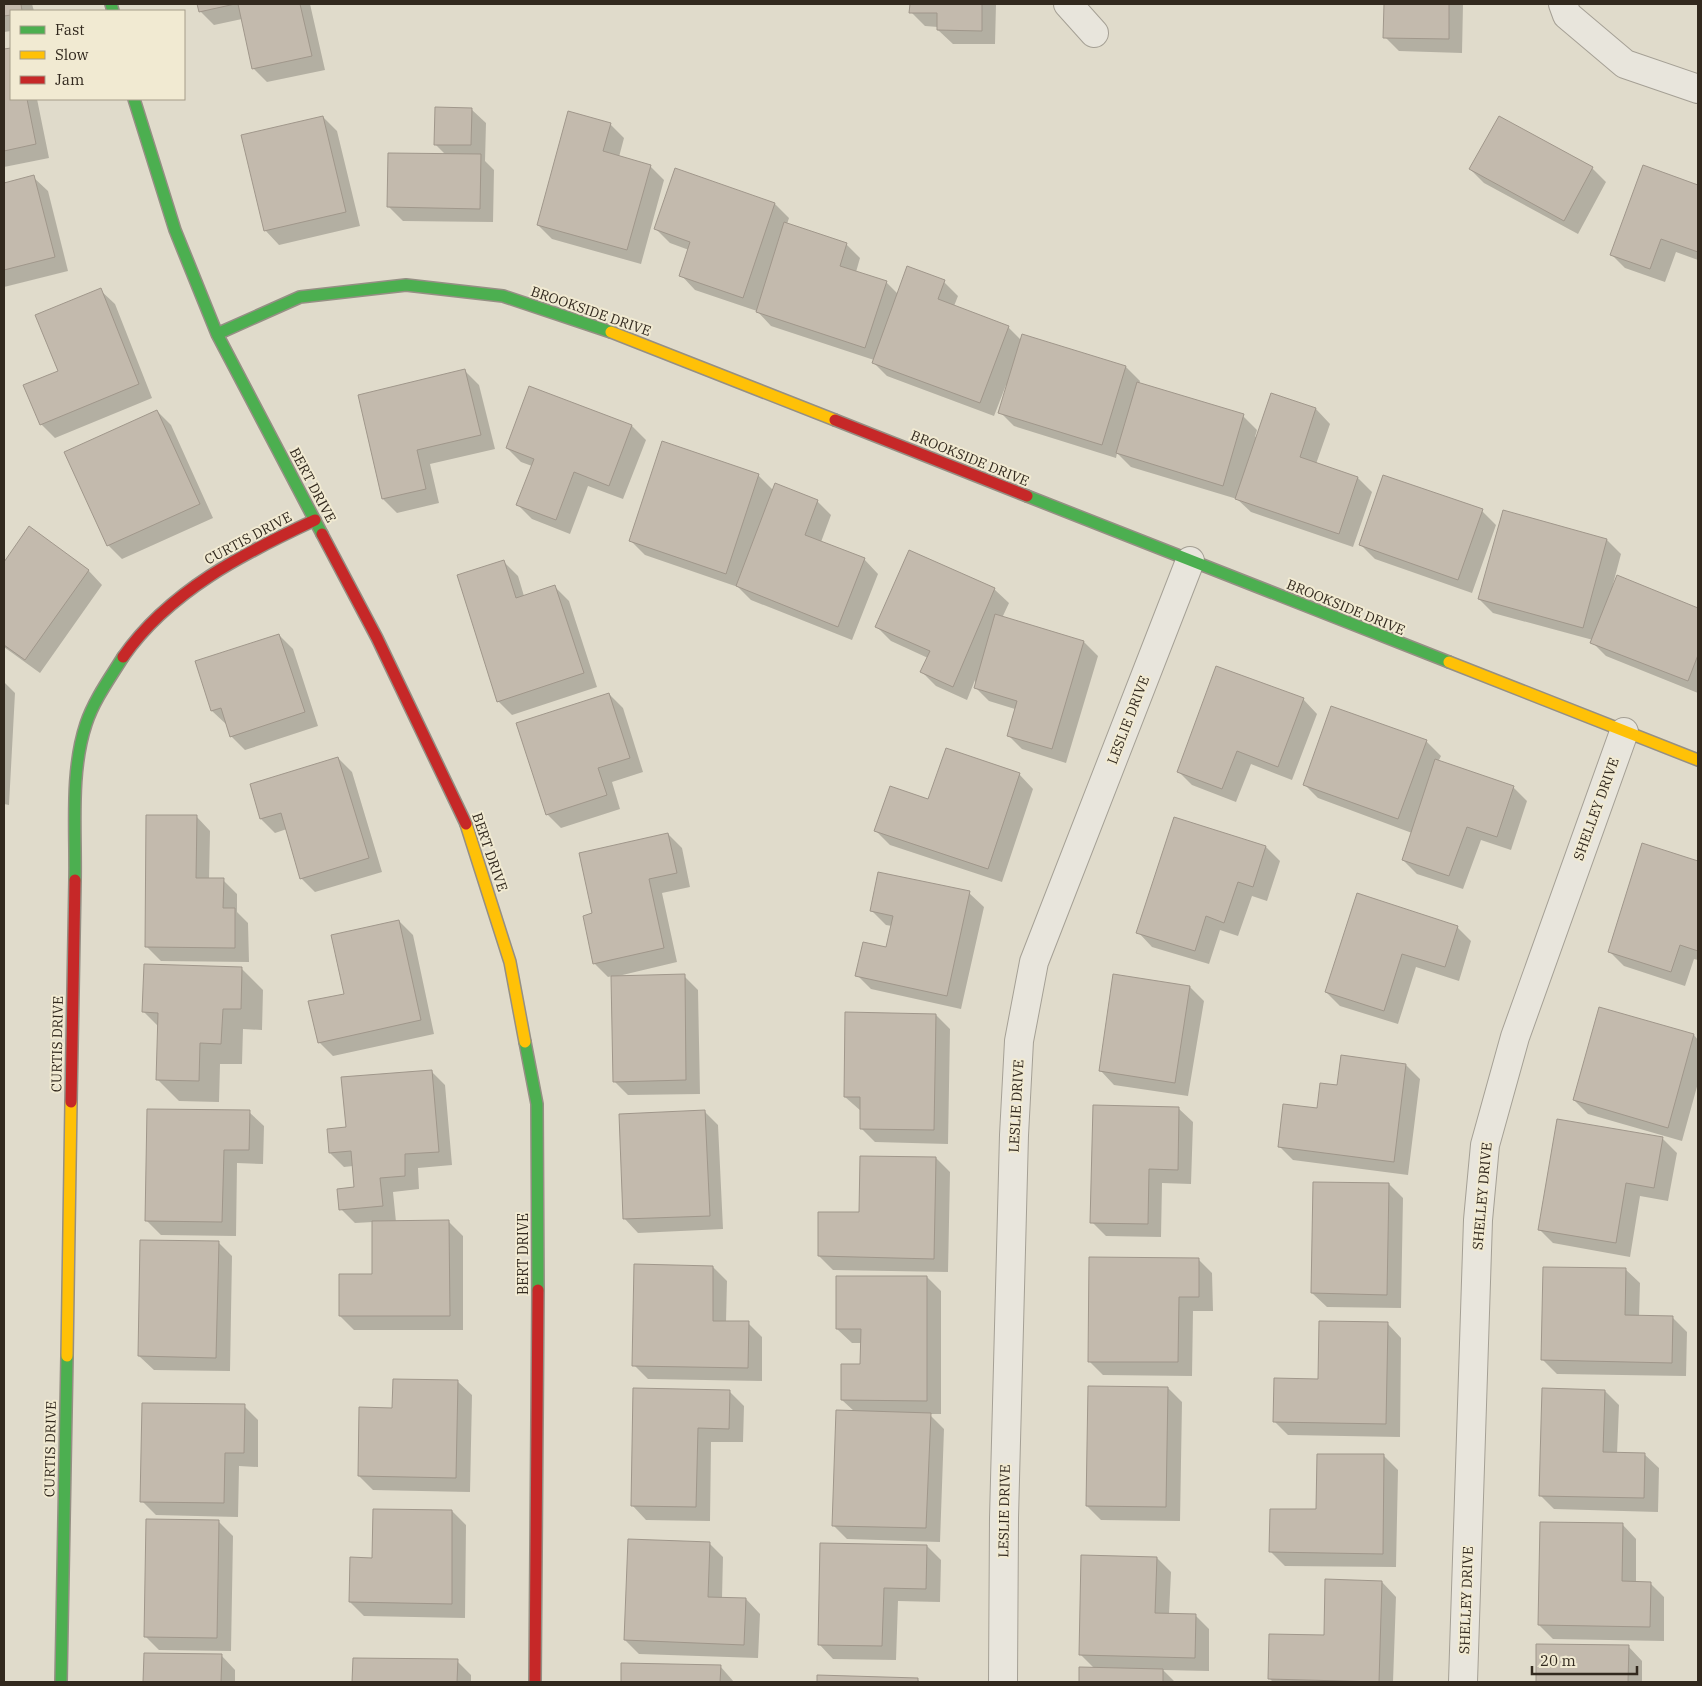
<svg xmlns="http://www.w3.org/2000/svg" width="1702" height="1686" font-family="'IBM Plex Serif',serif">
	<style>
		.shadow { fill: #0003 }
		.building { fill: #c3baad; stroke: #a0978b }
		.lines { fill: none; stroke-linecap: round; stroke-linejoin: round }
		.street-casing { stroke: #a5a095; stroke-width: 30 }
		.fast-casing { stroke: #958f84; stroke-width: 14 }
		.slow-casing { stroke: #958f84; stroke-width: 14 }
		.jam-casing { stroke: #958f84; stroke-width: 14 }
		.street { stroke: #e8e5dc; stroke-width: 28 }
		.fast { stroke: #4caf50; stroke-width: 11 }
		.slow { stroke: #ffc107; stroke-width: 11 }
		.jam { stroke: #c62828; stroke-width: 11 }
		.labels { text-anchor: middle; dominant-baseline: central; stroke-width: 4; stroke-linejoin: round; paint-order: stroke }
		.street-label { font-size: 14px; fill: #32291e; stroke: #f1ead2 }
	</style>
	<rect width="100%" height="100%" fill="#e0dbcb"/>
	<path class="shadow" d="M4,4H32L34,11H11V31L4,32Z
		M199,4H310L325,70L267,82L253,68L242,19L214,25L200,11Z
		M911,4H996L995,44H953L938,30V27L925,26L911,12Z
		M1385,4H1463L1462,53L1399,51L1385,37Z
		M11,49V99H37L49,158L4,167V50Z
		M471,109L486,123L485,161L494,170L493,222L403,221L389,207L446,155L435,144Z
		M323,117L337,131L360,226L279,245L265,230Z
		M610,124L624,138L619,157L650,166L664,180L641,264L552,239L538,225Z
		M1644,166L1698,186V260L1676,252L1665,282L1625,268L1611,254Z
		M1592,168L1606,182L1578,234L1484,183L1470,169Z
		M33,177L48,191L68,271L4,287V184Z
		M775,204L789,218L787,224L846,244L860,258L856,272L887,283L898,294L944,282L958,296L954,306L1008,327L1021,340L1126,367L1140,381L1139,384L1243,416L1257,430L1255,437L1316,409L1330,424L1316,464L1358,478L1372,492L1353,547L1251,512L1237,499L1131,467L1117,453L1116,458L1014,426L1000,412L1008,386L1006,385L994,416L887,376L873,362L874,360L771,326L757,311L695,290L681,275L689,250L670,243L656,229Z
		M100,290L115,304L152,398L55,438L41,424L60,372Z
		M465,371L479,385L495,449L430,464L439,503L397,513L383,499Z
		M530,387L632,426L646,440L623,499L588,486L570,534L532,519L518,505L532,466L521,462L507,448Z
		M157,411L171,425L213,518L122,559L108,545Z
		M758,475L774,491L817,501L831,515L821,542L864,559L878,574L852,640L751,600L738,587L645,555L631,541Z
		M1482,511L1496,525L1472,593L1375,559L1361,545Z
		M29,528L88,570L102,585L40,673L4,647V564Z
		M1607,540L1621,554L1612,588L1618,577L1698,609V693L1606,656L1592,642L1593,640L1493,613L1479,599Z
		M503,561L518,576L524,596L554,586L569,601L597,687L512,715L498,701Z
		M994,589L1009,603L1002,618L1084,642L1098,656L1066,763L1022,749L1008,735L1015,709L989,701L975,687V680L967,700L936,686L922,672L928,658L891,641L877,627Z
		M279,635L293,649L318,726L245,750L231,736L227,725L212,711L196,662Z
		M4,682L15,693L9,805L4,804Z
		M609,694L623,708L643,772L612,782L620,809L561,828L547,814Z
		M1303,699L1317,714L1292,780L1251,764L1236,802L1192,785L1178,771Z
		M1332,707L1427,742L1441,756L1438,762L1513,787L1527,801L1511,850L1481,840L1463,889L1417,874L1403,860L1412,833L1318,798L1304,784Z
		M338,758L352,772L382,872L315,892L301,878L287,829L275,833L261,819Z
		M1019,774L1033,789L1002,882L890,845L876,831L929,800Z
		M196,816L210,831L209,880H223L237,894V912L248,923L249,962L161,961L147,947Z
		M1174,818L1266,847L1280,861L1267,901L1252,896L1238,936L1220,930L1209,964L1152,947L1138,932Z
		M668,834L682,848L690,887L662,893L677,962L614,977L684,976L698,990L700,1094L628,1095L614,1081L612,976L608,977L594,963V914Z
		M1642,845L1698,863V960L1694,959L1685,986L1624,966L1610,952Z
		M969,893L984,907L961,1009L871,989L857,975L887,948L892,926L886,925L872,911Z
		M1358,895L1457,927L1471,941L1459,981L1416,967L1398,1024L1340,1006L1326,992Z
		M399,921L413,935L434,1034L333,1056L319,1042Z
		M241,968L263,990L262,1030L243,1029L242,1064H220L219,1102L179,1101L158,1080L159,1027L144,1012Z
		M1115,976L1190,987L1204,1001L1188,1096L1114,1085L1100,1070Z
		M936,1015L950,1029L948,1144L875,1142L861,1128V1111L845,1097Z
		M1694,1035L1698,1040V1083L1682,1141L1588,1114L1574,1100Z
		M1406,1065L1420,1079L1408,1175L1293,1160L1279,1146L1338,1087Z
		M431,1071L445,1085L452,1165L418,1168L419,1189L393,1192L396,1222H449L463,1236V1330H354L340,1316L373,1275V1222L355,1223L341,1209L355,1188L353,1166L344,1167L330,1153L347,1128Z
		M1178,1108L1193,1122L1191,1184L1162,1183L1161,1237L1106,1236L1092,1222Z
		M704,1111L718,1125L723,1229L638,1233L624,1218Z
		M249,1112L264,1126L263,1164L237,1163L236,1236L161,1235L147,1221Z
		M1558,1120L1663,1139L1677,1153L1668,1201L1640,1196L1630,1257L1553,1243L1539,1229Z
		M936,1158L950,1172L948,1272L833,1270L819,1256L861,1214Z
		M1389,1184L1403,1198L1401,1308L1327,1307L1312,1293Z
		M218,1242L232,1256L230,1371L154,1370L139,1356Z
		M1198,1259L1212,1273L1213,1311H1193L1192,1376L1103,1375L1089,1361Z
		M713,1267L727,1281L726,1322L748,1323L762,1337V1381L648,1379L634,1365Z
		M1625,1269L1640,1283L1639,1317L1673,1318L1687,1332L1686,1376L1557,1374L1543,1360Z
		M927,1277L941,1291V1414H929L944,1429L940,1542L847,1539L833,1525L855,1412L842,1400L861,1366L862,1343H852L837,1329Z
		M1387,1323L1401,1338L1400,1437L1288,1435L1274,1421Z
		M457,1381L472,1395L470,1492L373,1490L359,1476L393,1409Z
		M1168,1388L1182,1402L1180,1521L1101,1520L1087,1506Z
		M634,1390L729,1391L744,1406L743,1442H711L710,1521L646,1520L632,1505Z
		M1605,1391L1619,1405L1617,1454H1644L1659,1468L1658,1512L1554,1509L1540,1495Z
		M244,1406L258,1420V1467L239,1466L238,1517L156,1515L142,1501Z
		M1384,1456L1398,1470L1396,1567L1285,1566L1271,1552Z
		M452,1511L466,1525L465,1618L364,1616L350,1602L373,1559Z
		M219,1522L233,1536L231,1651L159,1650L145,1636Z
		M1622,1524L1636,1539V1583H1650L1664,1597V1641L1553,1639L1539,1625Z
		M709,1543L723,1557L722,1598L746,1599L760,1614L758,1658L639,1654L625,1640Z
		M927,1546L941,1560L940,1602L898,1601L896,1660L833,1659L819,1644Z
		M1157,1558L1171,1572L1169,1614L1195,1615L1209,1629V1671L1163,1670L1175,1682H1080V1669H1095L1081,1655Z
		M1382,1582L1396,1597L1393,1682H1273L1270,1679L1325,1636Z
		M1538,1645L1628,1646L1642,1661V1682H1537Z
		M145,1654L221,1655L235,1670V1682H144Z
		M354,1659L457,1661L471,1675V1682H353Z
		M622,1664L720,1666L734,1682H622Z
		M819,1677L917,1679L920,1682H818Z"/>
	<path class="building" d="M4,4H21L22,11H11V15L4,16Z
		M197,4H235L199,12Z
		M238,4H300L312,56L252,69Z
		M910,4H982V31L937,30V13H909Z
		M1384,4H1449V39L1383,38Z
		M11,48V99H27L36,144L4,151V49Z
		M435,107L472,108L471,145H434Z
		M568,111L611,123L603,151L651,165L627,250L537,225Z
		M323,116L346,212L264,231L241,135Z
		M1499,116L1593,167L1564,221L1469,169Z
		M388,153L481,154L480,209L387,207Z
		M1643,165L1698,185V252L1661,239L1650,269L1610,255Z
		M675,168L775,203L743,298L679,276L690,242L654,229Z
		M34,175L55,257L4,270V183Z
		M784,222L847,243L840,266L887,281L865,348L756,312Z
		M907,266L945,280L938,299L1009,326L980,403L872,363Z
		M101,288L139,384L40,425L23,385L58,371L35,315Z
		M1022,334L1126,366L1102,445L998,413Z
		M465,369L481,435L417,450L426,489L382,499L358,395Z
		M1137,382L1244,414L1223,486L1116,453Z
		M529,386L632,425L609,486L574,472L556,520L516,505L534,459L506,448Z
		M1271,393L1316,408L1300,457L1358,477L1339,534L1235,499Z
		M157,410L200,504L107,546L64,452Z
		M662,441L759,474L726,574L629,541Z
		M1383,475L1483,509L1458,580L1359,545Z
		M775,483L818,500L805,535L865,558L838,627L736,586Z
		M1503,510L1607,539L1583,628L1478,599Z
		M29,526L89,570L25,660L4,645V562Z
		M909,550L995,588L953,687L920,672L930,651L875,627Z
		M504,560L516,598L555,585L584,673L497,702L457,575Z
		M1617,575L1698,608V655L1688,681L1590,643Z
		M995,614L1084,641L1052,749L1007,736L1017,701L974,688Z
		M279,634L305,712L230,737L221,708L211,711L195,661Z
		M1216,666L1304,698L1278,767L1237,751L1222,789L1177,772Z
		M609,693L630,758L598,768L607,795L546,815L516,723Z
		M1331,706L1427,740L1398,819L1303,785Z
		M946,748L1020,773L988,869L874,831L890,786L928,799Z
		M338,757L369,858L300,879L281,813L260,819L250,784Z
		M1435,759L1514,786L1497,837L1467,827L1449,876L1402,860Z
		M146,815H197L196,878H224L223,908H235V948L145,947Z
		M1174,817L1266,846L1253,887L1238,882L1224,923L1206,916L1195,951L1136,933Z
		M668,833L677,873L649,879L664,948L593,964L583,916L592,913L579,853Z
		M1642,843L1698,861V951L1680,945L1671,972L1608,952Z
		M878,872L970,891L947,996L855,976L863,942L886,947L893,916L870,911Z
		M1357,893L1458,926L1445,967L1402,954L1384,1011L1325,992Z
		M399,920L421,1020L318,1043L308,1001L344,994L331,935Z
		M144,964L242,967L241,1009H223L221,1044L200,1043L199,1081L156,1080L158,1013L142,1012Z
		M685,974L686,1080L613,1082L611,976Z
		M1113,974L1190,986L1175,1083L1099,1071Z
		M1599,1007L1694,1034L1668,1128L1573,1100Z
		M845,1012L936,1014L934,1130L860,1129V1097H844Z
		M1341,1055L1406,1064L1394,1162L1278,1147L1283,1104L1317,1108L1320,1083L1337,1085Z
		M432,1070L439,1152L405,1154V1176L380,1178L383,1206L339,1210L337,1189L354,1187L351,1151L329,1153L327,1129L346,1127L341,1077Z
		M1093,1105L1179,1107L1178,1170L1149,1169L1148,1224L1090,1223Z
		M147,1109L250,1110L249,1150H224L222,1222L145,1221Z
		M705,1110L710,1216L623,1219L619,1114Z
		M1557,1119L1663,1137L1654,1188L1626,1183L1616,1243L1538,1230Z
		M860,1156L936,1157L934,1259L818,1256V1212H859Z
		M1313,1182L1389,1183L1387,1295L1311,1293Z
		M449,1220L450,1316H339V1274H372V1221Z
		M140,1240L219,1241L216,1358L138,1356Z
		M1089,1257L1199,1258V1297H1179L1178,1362H1088Z
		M634,1264L713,1266V1321H749L748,1368L632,1366Z
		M1543,1267L1626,1268L1625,1315L1673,1316L1672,1363L1541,1360Z
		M836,1276H927V1401L841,1400V1364H860L861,1329H836Z
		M1319,1321L1388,1322L1386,1424L1273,1422L1274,1378L1318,1379Z
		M393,1379L458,1380L456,1478L358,1476L359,1407L392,1408Z
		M1088,1386L1168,1387L1166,1507L1086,1506Z
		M633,1388L730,1390L729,1429L698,1428L696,1507L631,1506Z
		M1542,1388L1605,1390L1603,1452L1645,1453L1644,1498L1539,1496Z
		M142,1403L245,1404L244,1453H225L224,1503L140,1502Z
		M836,1410L931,1413L926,1528L832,1526Z
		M1317,1454H1384L1383,1554L1269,1552L1270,1509H1316Z
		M373,1509L452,1510V1604L349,1602L350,1557L372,1558Z
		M146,1519L219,1520L217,1638L144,1637Z
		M1540,1522L1623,1523L1622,1581L1651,1582L1650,1627L1538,1625Z
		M628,1539L710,1542L708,1597L746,1598L744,1645L624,1640Z
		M820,1543L927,1545L926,1589L884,1588L882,1646L818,1645Z
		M1081,1555L1157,1557L1155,1613L1196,1614L1195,1658L1079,1655Z
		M1325,1579L1382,1581L1379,1682L1268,1679L1269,1634L1324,1635Z
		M1536,1644L1629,1645L1628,1682H1536Z
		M144,1653L222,1654L221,1682H143Z
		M353,1658L458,1659L457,1682H352Z
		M621,1663L721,1665L720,1682H621Z
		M1079,1667L1163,1669V1682H1079Z
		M817,1675L918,1678V1682H817Z"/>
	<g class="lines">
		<g class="street-casing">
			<path id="street" d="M1068,4L1094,33
				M1563,4L1567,15L1625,64L1698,89
				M1003,1682L1004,1518L1014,1135L1019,1041L1034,962L1190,561
				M1463,1682L1478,1220L1485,1145L1515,1037L1624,732"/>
		</g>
		<g class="fast-casing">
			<path id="fast" d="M111,4L113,11
				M134,99L175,230L217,334L322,534
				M217,334L300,297L406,285L503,296L611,332
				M1027,496L1449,662
				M75,880C76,829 70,772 86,724C94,700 110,678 123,657
				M525,1042L537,1104L538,1290
				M61,1682L67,1356"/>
		</g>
		<g class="slow-casing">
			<path id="slow" d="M611,332L835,420
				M1449,662L1698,760
				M466,824L510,962L525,1042
				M67,1356L71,1102"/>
		</g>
		<g class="jam-casing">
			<path id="jam" d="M835,420L1027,496
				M322,534L377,638L466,824
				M123,657C169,591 244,553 315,520
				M71,1102L75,880
				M535,1682L538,1290"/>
		</g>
		<use href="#street" class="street"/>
		<use href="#fast" class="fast"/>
		<use href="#slow" class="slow"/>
		<use href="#jam" class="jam"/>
	</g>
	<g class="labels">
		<g class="street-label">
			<text transform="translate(591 311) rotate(19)">BROOKSIDE DRIVE</text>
			<text transform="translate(970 458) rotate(22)">BROOKSIDE DRIVE</text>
			<text transform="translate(313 485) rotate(62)">BERT DRIVE</text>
			<text transform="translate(248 538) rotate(-28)">CURTIS DRIVE</text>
			<text transform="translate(1346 607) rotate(22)">BROOKSIDE DRIVE</text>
			<text transform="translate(1128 720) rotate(-69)">LESLIE DRIVE</text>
			<text transform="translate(1596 809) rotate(-70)">SHELLEY DRIVE</text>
			<text transform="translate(490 852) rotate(71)">BERT DRIVE</text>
			<text transform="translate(57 1044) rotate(-89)">CURTIS DRIVE</text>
			<text transform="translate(1016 1106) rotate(-87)">LESLIE DRIVE</text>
			<text transform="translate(1482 1196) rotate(-85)">SHELLEY DRIVE</text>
			<text transform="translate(523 1254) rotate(-90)">BERT DRIVE</text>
			<text transform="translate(50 1449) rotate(-89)">CURTIS DRIVE</text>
			<text transform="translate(1004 1511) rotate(-89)">LESLIE DRIVE</text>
			<text transform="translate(1466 1600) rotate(-88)">SHELLEY DRIVE</text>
		</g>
	</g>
	<rect width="1702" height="1686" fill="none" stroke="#32291e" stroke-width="10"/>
	<rect x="10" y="10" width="175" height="90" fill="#f1ead2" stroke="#a59d8a"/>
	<rect x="20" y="26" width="25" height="8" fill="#4caf50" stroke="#a59d8a"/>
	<text x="55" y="35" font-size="15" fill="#32291e">Fast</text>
	<rect x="20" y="51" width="25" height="8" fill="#ffc107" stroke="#a59d8a"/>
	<text x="55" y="60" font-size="15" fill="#32291e">Slow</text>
	<rect x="20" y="76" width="25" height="8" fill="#c62828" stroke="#a59d8a"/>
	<text x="55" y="85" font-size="15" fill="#32291e">Jam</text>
	<path d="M1532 1666v8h105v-8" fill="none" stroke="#32291e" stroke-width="2.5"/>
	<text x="1540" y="1666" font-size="15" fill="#32291e" stroke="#f1ead2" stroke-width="4" paint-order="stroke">20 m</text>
</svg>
